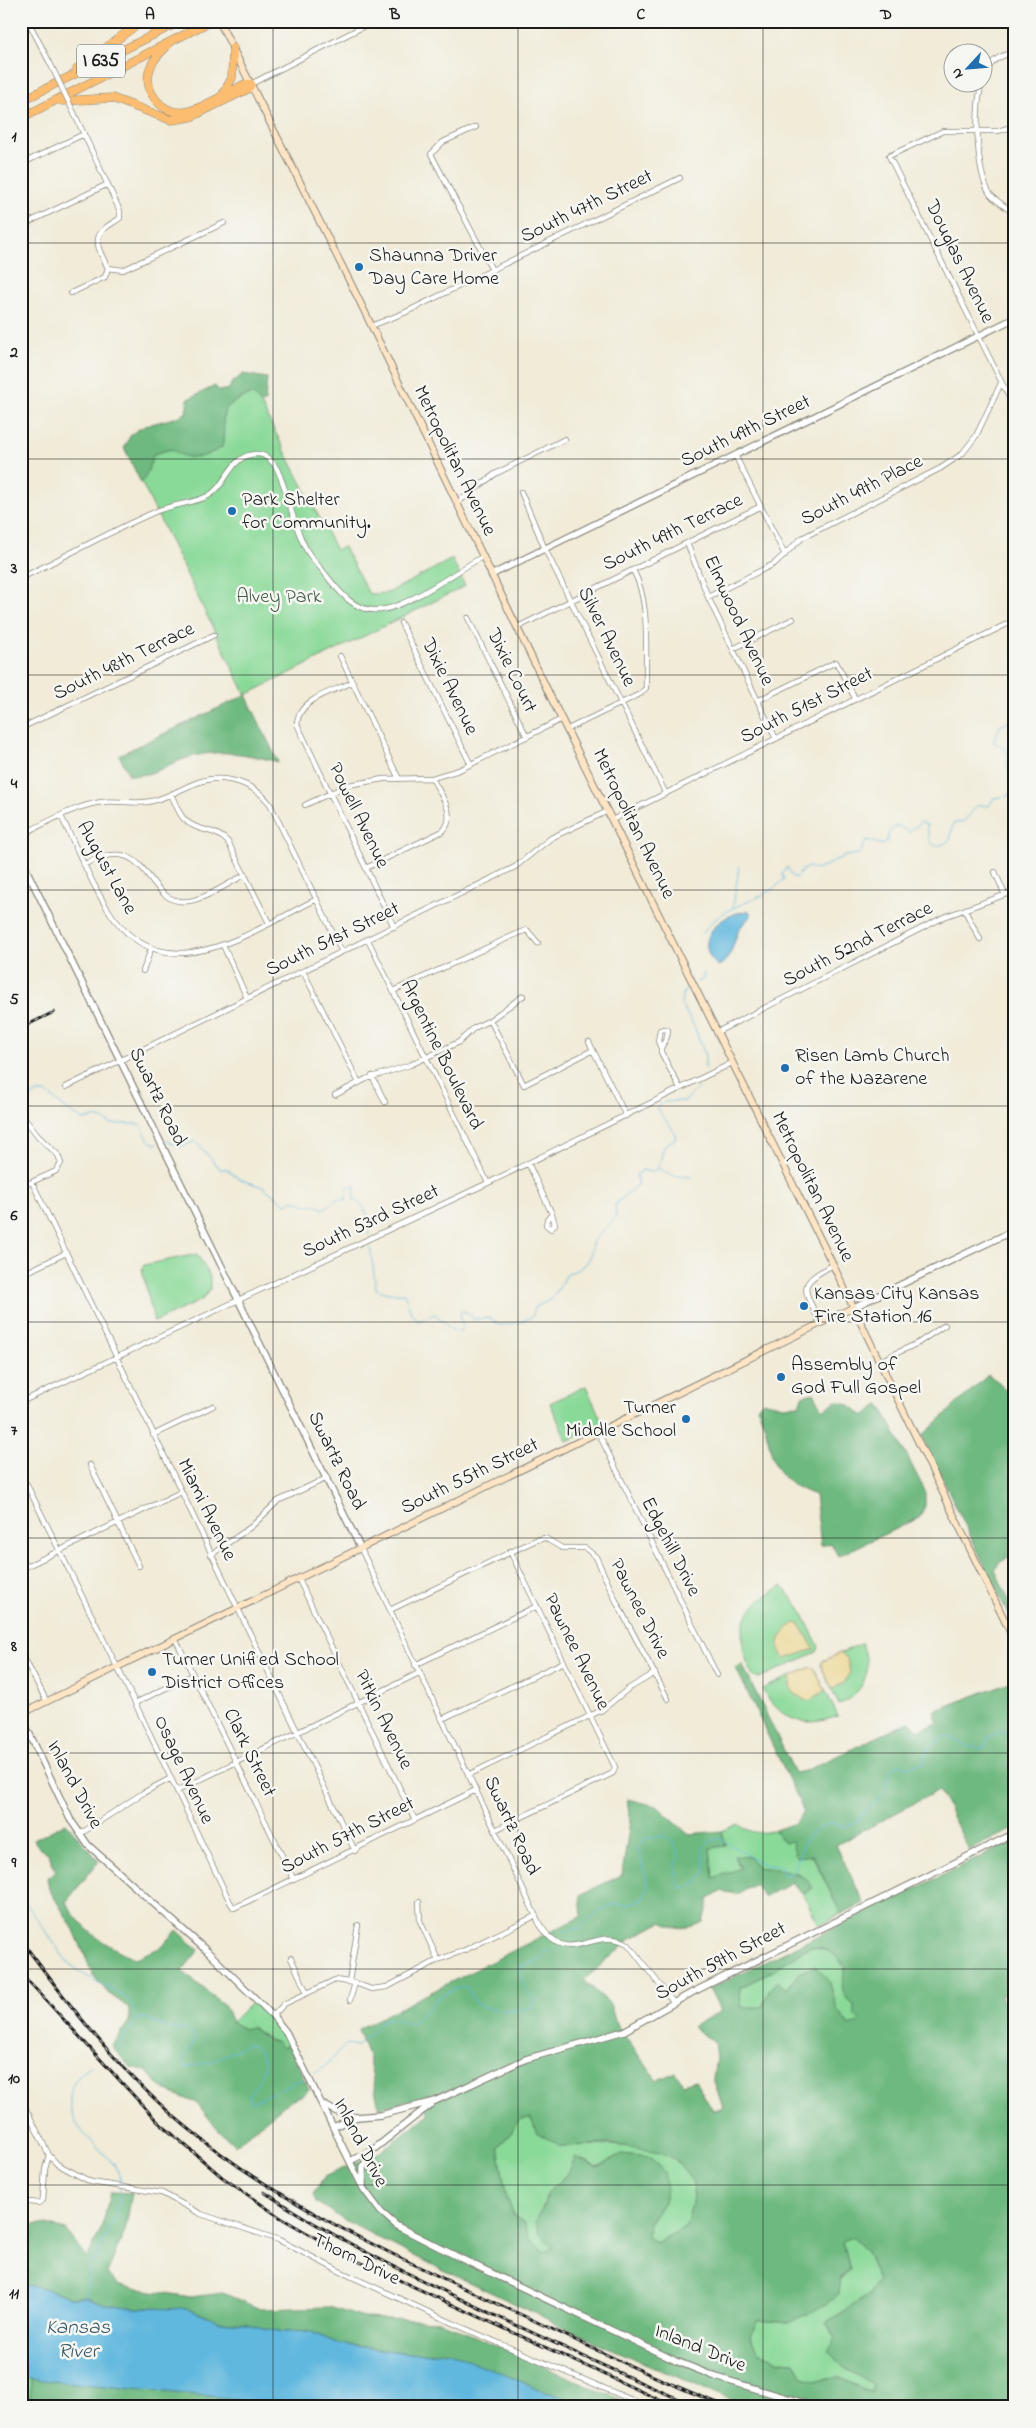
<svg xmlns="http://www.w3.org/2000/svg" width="1036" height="2428" font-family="'Indie Flower',sans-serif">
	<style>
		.green { fill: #89d998; stroke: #527a5a }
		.forest { fill: #6eb980; stroke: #456a4e; fill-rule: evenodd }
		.sand { fill: #eeda9e; stroke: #857b5d }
		.water { fill: #61b8de; stroke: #3e6a7d }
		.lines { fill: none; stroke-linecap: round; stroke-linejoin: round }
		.stream { stroke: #61b8de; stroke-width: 1 }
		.minor-casing { stroke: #86847a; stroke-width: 6 }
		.tertiary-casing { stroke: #86847a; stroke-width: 8 }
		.secondary-casing { stroke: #86847a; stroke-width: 8 }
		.motorway-casing { stroke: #86847a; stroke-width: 9 }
		.minor { stroke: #fff; stroke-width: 4.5 }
		.tertiary { stroke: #fff; stroke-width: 5.5 }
		.secondary { stroke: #fee5c5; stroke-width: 6 }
		.motorway { stroke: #fcbd6f; stroke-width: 8 }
		.rail-casing { stroke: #1c1c1c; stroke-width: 3 }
		.rail { stroke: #f6f6f2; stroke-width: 1; stroke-dasharray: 4; stroke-linecap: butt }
		.minor-bridge-casing { stroke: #86847a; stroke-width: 6; stroke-linecap: butt }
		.minor-bridge { stroke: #fff; stroke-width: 4.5 }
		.grid { fill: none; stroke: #1c1c1c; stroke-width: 1; stroke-opacity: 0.55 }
		.poi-dot { fill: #1f6fb2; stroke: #f6f6f2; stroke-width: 2 }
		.labels { text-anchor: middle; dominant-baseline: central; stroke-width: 5; stroke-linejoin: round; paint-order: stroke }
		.shield { fill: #f6f6f2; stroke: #5d5d5c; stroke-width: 1 }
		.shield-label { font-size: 19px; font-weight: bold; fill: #1c1c1c }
		.street-label { font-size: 20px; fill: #1c1c1c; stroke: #f6f6f2 }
		.poi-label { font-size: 20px; fill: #1c1c1c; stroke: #f6f6f2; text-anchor: start }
		.park-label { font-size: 20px; fill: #425e47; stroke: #f6f6f2 }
		.water-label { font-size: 21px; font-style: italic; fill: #385a6a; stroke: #f6f6f2 }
		.neatline { fill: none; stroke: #1c1c1c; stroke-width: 2 }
		.grid-label { font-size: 16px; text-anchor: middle; font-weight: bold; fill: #1c1c1c }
	</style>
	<rect width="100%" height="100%" fill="#f6f6f2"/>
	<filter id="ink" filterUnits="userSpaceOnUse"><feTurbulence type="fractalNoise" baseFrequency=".02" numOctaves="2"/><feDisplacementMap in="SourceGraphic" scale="10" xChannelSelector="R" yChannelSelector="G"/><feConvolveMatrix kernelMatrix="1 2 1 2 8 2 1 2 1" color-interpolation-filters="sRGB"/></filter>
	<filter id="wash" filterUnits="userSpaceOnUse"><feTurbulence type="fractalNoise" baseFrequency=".0096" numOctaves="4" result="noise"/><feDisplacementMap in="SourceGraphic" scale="20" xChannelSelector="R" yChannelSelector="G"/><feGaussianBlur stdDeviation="1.12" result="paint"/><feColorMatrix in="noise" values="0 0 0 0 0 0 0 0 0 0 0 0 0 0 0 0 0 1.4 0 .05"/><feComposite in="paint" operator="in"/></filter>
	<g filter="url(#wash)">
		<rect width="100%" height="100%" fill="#f1ebd8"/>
		<path class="green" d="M250,383L336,550L344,547L369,594L388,593L452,559L465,586L246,695L124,447Z
			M197,1254L210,1276V1289L202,1300L154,1322L142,1269L144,1265Z
			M586,1386L603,1424L567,1441L550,1403Z
			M782,1586L800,1608L819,1647L817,1652L759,1678L753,1676C733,1633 739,1609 782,1586Z
			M862,1643C872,1671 867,1690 839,1705L821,1666L823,1661Z
			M811,1667L814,1668L838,1716C803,1729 782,1721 762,1689Z
			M738,1824C751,1834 759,1834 775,1830L784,1842L792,1841L812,1855L841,1914L819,1925L803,1894L813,1888L798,1873L757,1867L734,1857L741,1868L713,1879L710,1847L726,1845L722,1831Z
			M809,1947C853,1948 848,1991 861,2023L850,2026L837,2009L829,1980L799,1973L787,1989L777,1982L770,1989L762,2007L741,2008L740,1987C765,1977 786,1961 809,1947Z
			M253,2001L271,2019L289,2045L282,2048L251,2027L244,2029L232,2022Z
			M531,2117L561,2146C591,2146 648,2141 673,2158C681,2164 688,2175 694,2182L692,2204L686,2226L657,2243L647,2237L651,2220L664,2202L622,2154L597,2167L583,2160L547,2193L543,2208L536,2222L541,2235L554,2248L545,2252L530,2240L524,2223L514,2215L507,2198L498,2148L521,2119Z
			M853,2237L866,2251L878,2281L868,2296L827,2322L835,2338L843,2367L873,2384L872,2393L839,2377L818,2381L802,2377L795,2362L780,2361L758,2352L750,2336L758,2320L788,2323L850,2271L843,2240Z
			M21,2378H31L30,2407H21Z"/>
		<path class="forest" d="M243,374L267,378L265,402L261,403L252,394C210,410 229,415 222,447C202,459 190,462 171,449L154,454C149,464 149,474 141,483L124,447C127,443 129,436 133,433C148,421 170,422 186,413L188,399L215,386L219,391L229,389L231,384Z
			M246,695L278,762C248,754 218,748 187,758C163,765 156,777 129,775L119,755Z
			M988,1375L999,1382L1015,1402V1554L1000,1561L995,1570L1015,1614V1628L922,1436Z
			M814,1393L823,1410L836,1401L848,1404L864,1416L880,1404L925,1491V1506L919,1518L838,1556L831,1543L821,1546L815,1495C760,1476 778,1448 757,1407L763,1401L783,1406L799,1405L802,1396Z
			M742,1664L795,1773L805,1771L909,1722L919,1730L938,1723L934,1711L1015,1680V1828L969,1850L939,1790L836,1845L864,1903L841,1914L813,1855L796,1857L792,1841L784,1843L775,1830L795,1823L804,1812L736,1668Z
			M627,1799L657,1806L688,1834L722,1831L726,1846L710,1848L713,1878L741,1868L734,1856L750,1857L757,1867C777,1870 802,1868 813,1888L803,1894L792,1883L764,1897L755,1884L738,1894L720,1891L709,1898L703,1922C687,1929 677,1930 662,1922L632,1938L584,1980L610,2004L617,2026L657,2080L676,2072L683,2084L695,2080L713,2111L723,2108L713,2078L716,2058L714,2042L692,2027L721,2011L709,1989L1015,1840V1992L1012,1995H1000L1015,2024V2058L1009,2066L1015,2069V2169L1010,2172L1011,2180L1015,2184V2407H748L602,2345L412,2255L342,2219L316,2202L313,2194L324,2177L380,2152L429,2114L421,2098L379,2108L368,2056L358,2029L582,1916L580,1895L622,1875L630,1821ZM809,1947C828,1947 833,1953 846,1967C841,1983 839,1995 854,2005V2014L861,2022L850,2026L837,2009L829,1980L815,1966L799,1973L787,1989L777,1981L770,1989L762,2007H741L740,1987C765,1977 786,1961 809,1947ZM531,2118L536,2132L561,2146L610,2144L660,2152L675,2159L694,2182L692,2204L686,2226L657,2243L647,2236L651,2220L664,2202L667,2188L664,2172L650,2157L622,2154L597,2167L575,2157L568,2174L547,2193L543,2208L535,2222L541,2235L553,2247L545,2252L530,2240L524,2223L514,2215L507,2198L498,2148L521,2119ZM853,2237L866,2251L878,2281L868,2296L827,2322L835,2338L827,2350L843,2367L873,2384L871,2393L839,2377L818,2381L803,2377L795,2362L780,2361L758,2352L750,2336L758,2320L788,2323L814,2311L839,2294L841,2277L850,2271L843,2241Z
			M66,1823L99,1861L66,1902C81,1930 106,1946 135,1958L162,1947L177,1930L199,1950L182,1971L224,2005L232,2022L244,2029L251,2027L269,2041H276L282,2048L289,2045L309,2089L304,2095L292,2099L235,2145L219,2131L197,2103L164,2090L145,2070L130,2067L112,2047L129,2021V2008L108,1993L93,1975L74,1930L49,1889L47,1878L56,1871L48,1853L40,1849L34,1840Z
			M110,2192L132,2193L125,2231L107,2273L120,2286L191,2297L223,2293L260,2309L329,2307L364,2318L440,2321L637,2407H590L546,2392L444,2351L417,2354L339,2344L309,2331L283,2332L246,2324L220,2322L188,2309L136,2308L105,2304L86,2297H69L43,2288L21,2284V2227L42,2224L66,2230L87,2258L103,2225Z
			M31,2378L228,2398L276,2407H108L39,2403L38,2407H30Z"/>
		<path class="sand" d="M795,1623L800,1624L814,1649L785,1659C772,1646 782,1630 795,1623Z
			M840,1653L847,1658L850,1672L844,1683L832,1689L821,1666L823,1661Z
			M811,1667L814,1668L825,1690L813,1699L806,1701L794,1693L790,1686L791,1676Z"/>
		<path class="water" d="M749,911L751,916C747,920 743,924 740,928C733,940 733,960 718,966C690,942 720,912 749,911Z
			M21,2284L43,2288L69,2297H86L105,2304L136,2308L188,2309L220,2322L246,2324L283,2332L309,2331L339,2344L417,2354L450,2352L546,2392L590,2407H276L228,2398L21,2378Z"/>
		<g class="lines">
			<path class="stream" d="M733,907L739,867
				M703,933C724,901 761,905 784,879L782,874L787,867L793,877H798L801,871L809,867L817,870L844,856L859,854L867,840L884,845L888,839V834L895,826H899L909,832L921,822L927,825C929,842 931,853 950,840L953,824L964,821L978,805L989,806L994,798L1007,796L1012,793C1016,779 1003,768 1009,754L1004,748L993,742L1000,726L1015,719
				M697,982L703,979L704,973
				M688,986L682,996L681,1004L694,1026L705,1055V1068
				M21,1102L38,1093H47L68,1111L84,1120C96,1117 101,1116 110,1124H140C147,1132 145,1143 157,1144
				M166,1140L180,1147L195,1141L220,1169H227L239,1179L263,1187L286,1204L295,1200L306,1205H315L324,1209L337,1199L346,1200L347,1187L355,1186L354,1200C370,1208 368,1220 369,1236
				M659,1169L670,1175L691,1177
				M370,1245L376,1289L387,1293H404L411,1312L418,1321L435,1314L452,1330L460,1331L463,1328L460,1314L462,1311L469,1313L473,1319L490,1318L499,1325L521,1322L533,1316L534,1308L552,1299L568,1273C578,1271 588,1264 591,1252C592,1248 591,1244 593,1241C600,1233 609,1226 616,1217L615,1204L638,1184L636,1174L640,1173L642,1170L650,1172L658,1169L664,1146L676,1138C673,1125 663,1120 658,1108L663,1102L685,1101L698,1088
				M21,1896L67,1962L83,1974L126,1998L132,2005L136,2020
				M564,1932L580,1928L594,1915L611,1905L628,1904L643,1899L648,1885L638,1848L643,1839L665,1836L675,1843L679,1858C673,1868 677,1878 681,1888C694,1886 699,1882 706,1871L702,1848L707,1843L719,1838L765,1865L781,1866L784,1875H791L807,1836L820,1828L833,1823L844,1827L856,1823L863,1813L885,1793L890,1770L899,1764L909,1767L924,1763L926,1751L945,1736L953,1738L963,1745L984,1749L988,1738L1001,1731L1015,1735
				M117,2050L136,2021L142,2017L170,2028L188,2030L195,2037L193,2045L184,2057L186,2067L211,2062L249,2044L258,2049L265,2062L258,2083L249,2095L252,2102L302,2079
				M315,2072C331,2064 334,2055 347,2044L357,2046C368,2039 376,2022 388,2019C395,2017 404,2023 411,2023C430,2010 442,1987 467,1987L475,2004C494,2010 513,2014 532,2007L534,1999C526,1991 519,1979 521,1967C526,1965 533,1963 538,1960C545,1954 544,1948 555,1950
				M86,2297L91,2261L96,2259V2255C107,2233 124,2204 120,2178C115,2152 68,2135 70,2099C71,2081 79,2075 92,2066"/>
		</g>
	</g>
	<g filter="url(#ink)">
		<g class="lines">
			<g class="minor-casing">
				<path id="minor" d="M28,21L51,65
					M984,79C988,62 998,56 1015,52
					M982,82C975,109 975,170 990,194C995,200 1002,204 1008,209
					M251,84L374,21
					M74,113L120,211V218C115,222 108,225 103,230C91,241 103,257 108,268
					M1015,126L998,131H943L889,156L1015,409
					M476,127L443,142L431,154L492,270
					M21,164L84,134
					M21,226L108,184
					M108,268L123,270L224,223
					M71,293L105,277L108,268
					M371,326L404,313L680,178
					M735,455L785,555
					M521,492L545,549L666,794
					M457,503L495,474L565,439
					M687,543L708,597L776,739
					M21,578C66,556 111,531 157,511C173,504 192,504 208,496C228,485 230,454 257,454C265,454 273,461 277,469C289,494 292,522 305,547C309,556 317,564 323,571C339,592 356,616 386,609C413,603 457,571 482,557
					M708,597L774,564L802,538L941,468L962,454L976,436L1001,383
					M468,618L527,737
					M401,623L471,765
					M518,627L761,506
					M733,649L793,619
					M340,656L399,779
					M353,682C334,691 298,699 297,724L394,927
					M759,700L836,662L855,698
					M21,728L214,635
					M568,729L640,694L646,688C645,651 651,602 633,570
					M171,794C175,802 178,813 184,819C196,832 216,828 228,842L269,923
					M305,805L348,785L383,779L432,778L459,770L562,719
					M61,816C76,846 89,879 107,908C161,997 250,932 317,899
					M612,820L1015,620
					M21,835C47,823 73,806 102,802C119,800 136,805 152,801C170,797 185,786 202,781C226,774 255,784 270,804L342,952
					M85,864C153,828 143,908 189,901C208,898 228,883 245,875
					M366,868L443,831C458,815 440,794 432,778
					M995,872L1005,895
					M965,911L980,939
					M368,940L488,1183
					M223,945L247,998
					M143,971L151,949
					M303,971L359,1083
					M393,991L521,932L527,930L538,943
					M490,1020L524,1085L593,1050
					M717,1032L944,917L1015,891
					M589,1042L626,1116
					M661,1048L658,1041L660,1030L665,1029L668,1030L667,1037L661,1048V1052L680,1088
					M372,1076L385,1102
					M66,1087L515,867L551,838L608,811
					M335,1095L366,1079L410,1065L459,1042L474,1028L490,1020L523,996
					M21,1114L38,1136L58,1155L61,1163L56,1171L21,1187
					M528,1163L552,1214
					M32,1182L355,1851
					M552,1214L555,1224L551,1229L546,1225L547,1220Z
					M21,1275L66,1253
					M820,1323C804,1288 795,1285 833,1265
					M880,1361L918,1343L945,1325
					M21,1402L488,1183L732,1063
					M598,1432L717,1675
					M153,1435L213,1406
					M90,1465L139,1566
					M26,1483L136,1705L230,1902L234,1908L476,1790
					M361,1549L540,1925C545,1931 549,1939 556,1942C579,1955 600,1928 628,1944L673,2002
					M211,1555L252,1526L278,1501L327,1478
					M21,1569L181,1492
					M299,1580L415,1820
					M390,1610L536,1540L545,1538L562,1548H585L596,1557L617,1603L668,1699
					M176,1640L294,1880
					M21,1652L47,1702
					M415,1665L537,1606
					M135,1703L193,1675
					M442,1719L564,1662
					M468,1775L602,1710L628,1689L655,1673
					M177,1791L419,1673
					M495,1830L613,1773L615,1767L510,1551
					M80,1834L143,1793L171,1778
					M419,1902L420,1921L438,1960
					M291,1958L307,1993
					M349,1982L358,1925
					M350,2000L355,1983
					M273,2016L284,2004L335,1980L355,1983L371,1989L387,1987L438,1960L465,1950L535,1916
					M21,2099L49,2155L45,2169L43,2200L38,2203L21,2201
					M49,2155L57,2164L91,2182L162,2193L201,2214L279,2240L337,2270L459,2326L648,2407"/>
			</g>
			<g class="tertiary-casing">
				<path id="tertiary" d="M491,575L1015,318
					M21,859L361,1549
					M852,1308L1015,1230
					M21,1716L70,1819L88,1845L207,1951L273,2016L286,2032L363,2188L381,2212L397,2226L462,2259L676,2361L716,2377L817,2407
					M322,2104L335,2111L355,2117
					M333,2127L357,2117L381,2115L435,2101L526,2059L624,2031L693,1992L1015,1833
					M350,2161L374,2149L431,2104
					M363,2186V2167L373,2150"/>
			</g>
			<g class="secondary-casing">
				<path id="secondary" d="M219,21L359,300L558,712L833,1265L1015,1642
					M21,1714L852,1308
					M21,1728L28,1732"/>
			</g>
			<g class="motorway-casing">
				<path id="motorway" d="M166,47C159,54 151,62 149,72C144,93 163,115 185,112C203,109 228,92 245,84H251
					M77,69L142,21
					M223,94L232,78L233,48
					M21,101L181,21
					M62,101L112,98L171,120L191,117L248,89L251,84
					M21,118L211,21"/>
			</g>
			<use href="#minor" class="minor"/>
			<use href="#tertiary" class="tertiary"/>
			<use href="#secondary" class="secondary"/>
			<use href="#motorway" class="motorway"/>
			<g class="rail-casing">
				<path id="rail" d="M21,1028L54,1012
					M21,1940C69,2005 121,2073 184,2125C281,2206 397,2257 511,2310C583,2343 654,2379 728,2407
					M21,1973L157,2121L222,2177L281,2218L349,2257L675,2407
					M264,2192C337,2241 415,2277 494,2315C562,2346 629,2379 698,2407"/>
			</g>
			<use href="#rail" class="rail"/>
			<g class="minor-bridge-casing">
				<path id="minor-bridge" d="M51,65L74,113"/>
			</g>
			<use href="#minor-bridge" class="minor-bridge"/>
		</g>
	</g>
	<path class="grid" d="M273,21V2407M518,21V2407M763,21V2407M21,243H1015M21,459H1015M21,675H1015M21,890H1015M21,1106H1015M21,1322H1015M21,1538H1015M21,1753H1015M21,1969H1015M21,2185H1015"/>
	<g class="poi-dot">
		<circle cx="359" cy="267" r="5"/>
		<circle cx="232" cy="511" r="5"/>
		<circle cx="785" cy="1068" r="5"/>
		<circle cx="804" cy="1306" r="5"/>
		<circle cx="781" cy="1377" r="5"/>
		<circle cx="686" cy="1419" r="5"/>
		<circle cx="152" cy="1672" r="5"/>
	</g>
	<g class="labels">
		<rect class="shield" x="77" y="44.5" width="48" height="33" rx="4"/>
		<g class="shield-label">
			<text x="101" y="61">I 635</text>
		</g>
		<g class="street-label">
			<text transform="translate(587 207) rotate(-26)">South 47th Street</text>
			<text transform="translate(959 262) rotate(64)">Douglas Avenue</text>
			<text transform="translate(746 432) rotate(-26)">South 49th Street</text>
			<text transform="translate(454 461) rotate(64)">Metropolitan Avenue</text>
			<text transform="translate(862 491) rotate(-27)">South 49th Place</text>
			<text transform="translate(673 533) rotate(-26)">South 49th Terrace</text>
			<text transform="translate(738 621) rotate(65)">Elmwood Avenue</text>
			<text transform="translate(606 637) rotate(64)">Silver Avenue</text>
			<text transform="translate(124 662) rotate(-26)">South 48th Terrace</text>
			<text transform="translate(511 671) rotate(64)">Dixie Court</text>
			<text transform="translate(449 687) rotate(64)">Dixie Avenue</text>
			<text transform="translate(807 706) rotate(-27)">South 51st Street</text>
			<text transform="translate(358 816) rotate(64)">Powell Avenue</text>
			<text transform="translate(633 824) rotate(64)">Metropolitan Avenue</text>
			<text transform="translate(106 868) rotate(61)">August Lane</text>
			<text transform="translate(333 940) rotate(-26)">South 51st Street</text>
			<text transform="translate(858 945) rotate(-27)">South 52nd Terrace</text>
			<text transform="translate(441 1055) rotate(64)">Argentine Boulevard</text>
			<text transform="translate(157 1097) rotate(64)">Swartz Road</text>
			<text transform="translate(812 1187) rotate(64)">Metropolitan Avenue</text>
			<text transform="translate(371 1222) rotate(-25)">South 53rd Street</text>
			<text transform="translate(336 1461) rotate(64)">Swartz Road</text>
			<text transform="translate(470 1477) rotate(-26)">South 55th Street</text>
			<text transform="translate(206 1510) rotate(64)">Miami Avenue</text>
			<text transform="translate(670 1547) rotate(63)">Edgehill Drive</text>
			<text transform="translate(639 1609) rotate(63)">Pawnee Drive</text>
			<text transform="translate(576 1652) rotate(64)">Pawnee Avenue</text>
			<text transform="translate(383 1720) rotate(64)">Pitkin Avenue</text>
			<text transform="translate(249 1753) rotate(64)">Clark Street</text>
			<text transform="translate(183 1770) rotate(65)">Osage Avenue</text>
			<text transform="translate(74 1785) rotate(62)">Inland Drive</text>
			<text transform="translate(511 1826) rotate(65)">Swartz Road</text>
			<text transform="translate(348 1836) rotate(-27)">South 57th Street</text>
			<text transform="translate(721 1962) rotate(-28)">South 59th Street</text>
			<text transform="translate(360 2143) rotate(63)">Inland Drive</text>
			<text transform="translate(356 2260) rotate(26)">Thorn Drive</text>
			<text transform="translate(700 2349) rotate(22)">Inland Drive</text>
		</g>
		<g class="poi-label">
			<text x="369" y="256">Shaunna Driver<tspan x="369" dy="23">Day Care Home</tspan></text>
			<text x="242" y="500">Park Shelter<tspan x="242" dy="23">for Community.</tspan></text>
			<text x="795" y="1056">Risen Lamb Church<tspan x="795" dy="23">of the Nazarene</tspan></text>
			<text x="814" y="1294">Kansas City Kansas<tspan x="814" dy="23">Fire Station 16</tspan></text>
			<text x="791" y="1365">Assembly of<tspan x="791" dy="23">God Full Gospel</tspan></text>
			<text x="676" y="1408" text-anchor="end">Turner<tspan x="676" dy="23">Middle School</tspan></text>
			<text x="162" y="1660">Turner Unified School<tspan x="162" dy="23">District Offices</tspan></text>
		</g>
		<g class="park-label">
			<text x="279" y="597">Alvey Park</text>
		</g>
		<g class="water-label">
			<text x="78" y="2328">Kansas<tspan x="78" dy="24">River</tspan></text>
		</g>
	</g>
	<rect width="1036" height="2428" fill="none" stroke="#f6f6f2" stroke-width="55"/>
	<g transform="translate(968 68) rotate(244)"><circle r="24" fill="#f6f6f2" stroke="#9f9f9c"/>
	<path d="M0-4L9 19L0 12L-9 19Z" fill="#1f6fb2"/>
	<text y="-8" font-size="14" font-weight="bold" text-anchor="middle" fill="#1c1c1c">N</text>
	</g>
	<rect x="28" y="28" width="980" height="2372" class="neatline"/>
	<g class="grid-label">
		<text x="150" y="19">A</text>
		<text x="395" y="19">B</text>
		<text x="641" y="19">C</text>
		<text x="886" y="19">D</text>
		<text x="14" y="141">1</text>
		<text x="14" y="357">2</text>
		<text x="14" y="573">3</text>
		<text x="14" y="788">4</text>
		<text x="14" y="1004">5</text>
		<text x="14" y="1220">6</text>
		<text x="14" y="1435">7</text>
		<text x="14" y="1651">8</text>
		<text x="14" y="1867">9</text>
		<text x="14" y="2083">10</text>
		<text x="14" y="2298">11</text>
	</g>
</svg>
